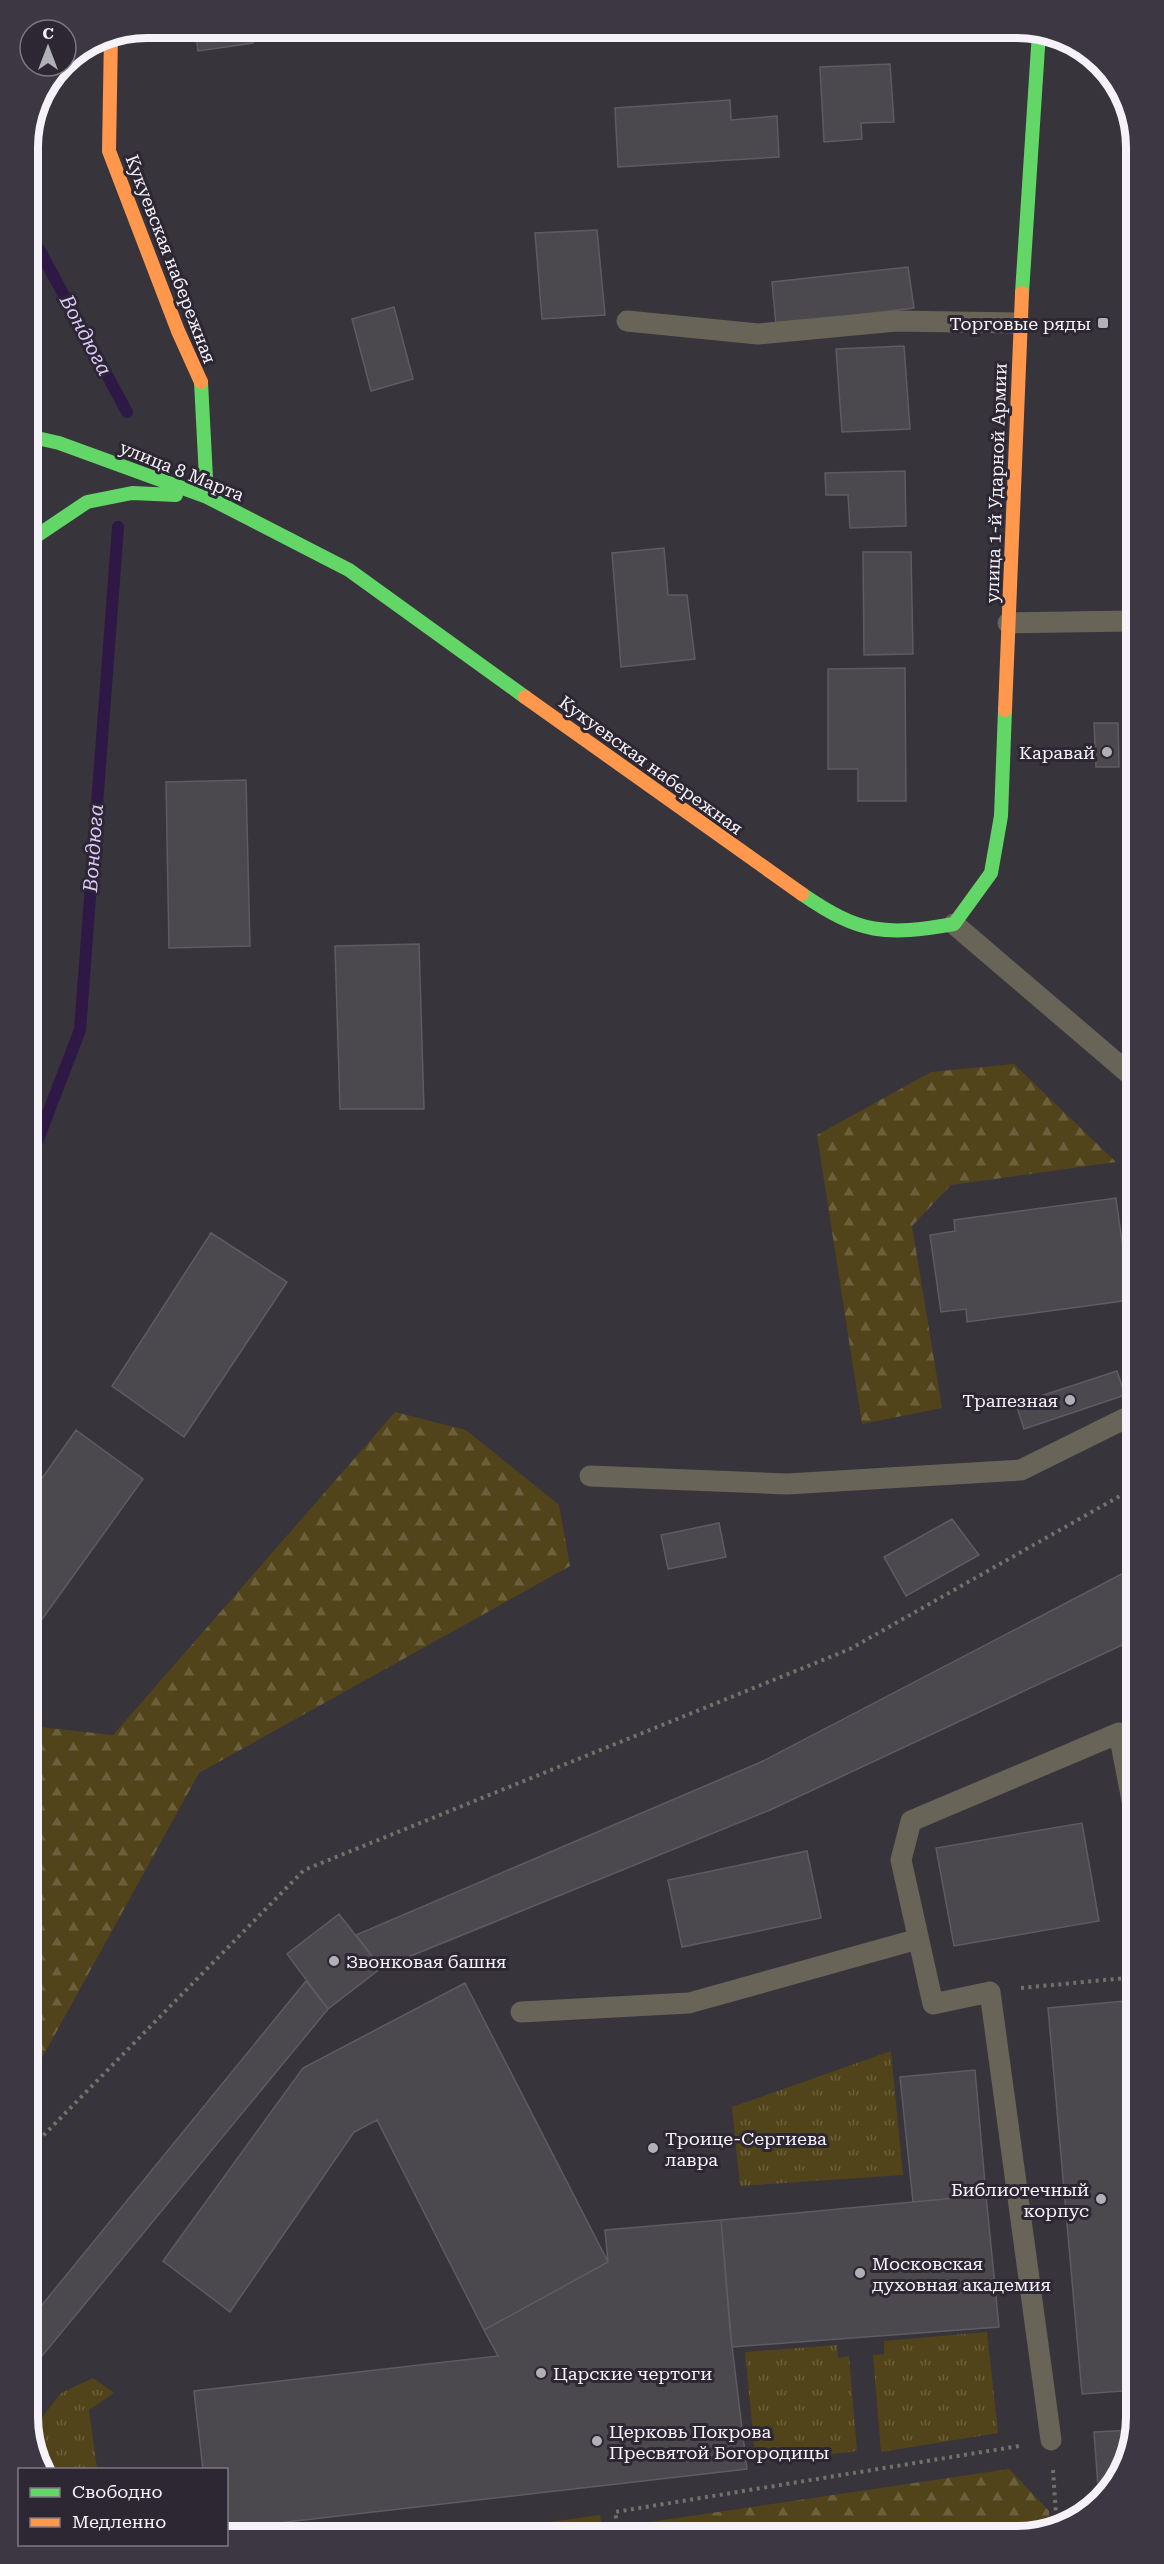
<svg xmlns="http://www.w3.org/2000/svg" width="1164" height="2564" font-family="'Roboto Serif',serif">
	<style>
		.grass { fill: url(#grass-tufts) }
		.forest { fill: url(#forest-firs) }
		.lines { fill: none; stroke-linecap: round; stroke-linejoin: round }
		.stream { stroke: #2e1946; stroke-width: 12 }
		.building { fill: #4b494e; stroke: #5e5c62; stroke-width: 1.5 }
		.path { stroke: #74716b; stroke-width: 4; stroke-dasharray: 3 4.5; stroke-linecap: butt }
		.lane { stroke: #696458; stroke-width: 21 }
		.fast { stroke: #63d668; stroke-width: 14 }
		.slow { stroke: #ff974d; stroke-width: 14 }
		.poi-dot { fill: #b2b0b7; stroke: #2c2733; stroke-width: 2 }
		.labels { text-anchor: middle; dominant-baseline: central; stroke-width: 6; stroke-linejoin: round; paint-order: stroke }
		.street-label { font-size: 18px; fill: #f5f2fa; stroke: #2c2733 }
		.poi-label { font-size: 18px; fill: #f5f2fa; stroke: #2c2733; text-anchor: start }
		.water-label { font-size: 20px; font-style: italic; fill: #dbc8fa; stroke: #2c2733 }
		.rim { fill: none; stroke: #f5f2fa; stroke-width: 8 }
	</style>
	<defs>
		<pattern id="grass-tufts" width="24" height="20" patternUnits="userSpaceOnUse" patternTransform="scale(1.5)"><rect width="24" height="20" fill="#51441a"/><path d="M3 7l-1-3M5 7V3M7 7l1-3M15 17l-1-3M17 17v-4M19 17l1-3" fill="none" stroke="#6b5f3c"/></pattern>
		<pattern id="forest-firs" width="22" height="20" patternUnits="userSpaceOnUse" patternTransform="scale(1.5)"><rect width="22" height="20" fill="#51441a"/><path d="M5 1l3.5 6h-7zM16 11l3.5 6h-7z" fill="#6b5f3c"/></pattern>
	</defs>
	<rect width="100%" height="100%" fill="#37343b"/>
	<path class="grass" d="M891,2051L903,2175L740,2186L732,2107Z
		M987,2332L998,2433L881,2452L873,2355L884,2354V2341Z
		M837,2345L838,2358L849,2356L857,2451L756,2463L745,2352Z
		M93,2378L114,2393L89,2410L97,2469H43L33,2456V2429L61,2393Z"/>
	<path class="forest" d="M1014,1064L1116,1162L951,1185L912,1226L942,1408L862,1424L817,1135L931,1072Z
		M395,1412L466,1430L559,1505L570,1566L199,1773L32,2076L31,1726L113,1735Z
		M1009,2469L1049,2511L1050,2531L645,2533L643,2523Z
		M600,2515L603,2534L458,2535Z"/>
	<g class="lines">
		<path class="stream" d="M27,227L127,412
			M30,1160L80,1030L118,527"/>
	</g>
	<path class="building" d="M195,27H251L253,43L198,51Z
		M890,64L894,122L861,123L862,139L824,142L820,67Z
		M730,100L731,120L777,116L779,157L618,167L615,108Z
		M597,230L605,315L542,319L535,233Z
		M908,267L914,308L776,325L772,282Z
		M394,307L413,379L371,391L352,319Z
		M904,346L910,429L842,432L836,349Z
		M1126,393H1131L1132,532H1125Z
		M905,471L906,526L850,528L848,495H826L825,473Z
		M664,548L668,595H687L695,659L621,667L612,553Z
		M863,552H911L913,654L864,655Z
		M905,668L906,801H858V769H828V669Z
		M1094,723H1118L1119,767H1096Z
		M246,780L250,946L169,948L166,782Z
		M419,944L424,1109H340L335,946Z
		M1116,1198L1130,1300L967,1322L966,1309L941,1312L930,1235L955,1231L954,1220Z
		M211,1233L287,1282L184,1437L112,1386Z
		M1117,1371L1125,1395L1024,1429L1016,1404Z
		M76,1430L143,1479L35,1629L31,1626V1494Z
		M952,1519L979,1555L906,1596L884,1557Z
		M719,1523L726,1557L668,1569L661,1535Z
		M1135,1567V1639L770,1810L381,1968L356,1935L761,1762Z
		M1082,1823L1099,1921L954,1946L936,1848Z
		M807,1851L821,1918L682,1947L668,1880Z
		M339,1914L381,1968L328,2009L287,1954Z
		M306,1981L328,2009L33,2367V2316Z
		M465,1983L608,2262L484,2330L377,2120L354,2132L230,2312L163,2261L303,2068Z
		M1136,2000L1137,2390L1082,2394L1048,2008Z
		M975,2070L986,2195L913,2202L900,2077Z
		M986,2195L999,2327L732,2347L721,2220Z
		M721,2220L730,2330L747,2469L226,2529V2470H203L194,2391L498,2356L484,2330L608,2262L605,2230Z
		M1133,2430L1113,2490L1099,2500L1094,2432Z"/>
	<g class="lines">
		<path class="path" d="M1021,1988L1136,1977
			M33,2146L304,1870L850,1649L1134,1488
			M1053,2470L1057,2530
			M619,2533L615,2512L1019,2446"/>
		<path class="lane" d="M627,321L758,334L896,321L1020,323
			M1008,623L1132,621
			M954,924L1133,1077
			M590,1476L787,1484L1021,1470L1134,1414
			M521,2012L689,2003L918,1939
			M1051,2440L990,1992L933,2004L901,1860L911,1821L1119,1733L1135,1816"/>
		<path class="fast" d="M1022,293L1039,32
			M201,382L207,497
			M28,436L59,443L207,497L349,570L525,697
			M28,546L35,537L87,502L132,493L176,495
			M802,894C860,934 885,936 954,924L991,873L1001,816L1005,710"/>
		<path class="slow" d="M111,34L109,151L178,331L201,382
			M525,697L802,894
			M1005,710L1022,293"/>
	</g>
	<g class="poi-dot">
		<rect x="1097" y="317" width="12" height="12" rx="3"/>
		<circle cx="1107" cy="752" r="6"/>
		<circle cx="1070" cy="1400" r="6"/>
		<circle cx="334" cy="1961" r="6"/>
		<circle cx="653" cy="2148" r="6"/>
		<circle cx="1101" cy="2199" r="6"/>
		<circle cx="860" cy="2273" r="6"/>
		<circle cx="541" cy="2373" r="6"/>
		<circle cx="597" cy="2441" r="6"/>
	</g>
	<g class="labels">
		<g class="street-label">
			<text transform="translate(171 259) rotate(69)">Кукуевская набережная</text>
			<text transform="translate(182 471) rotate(22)">улица 8 Марта</text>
			<text transform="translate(996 483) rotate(-88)">улица 1-й Ударной Армии</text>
			<text transform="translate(651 765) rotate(36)">Кукуевская набережная</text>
		</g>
		<g class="poi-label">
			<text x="1091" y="323" text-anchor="end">Торговые ряды</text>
			<text x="1095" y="752" text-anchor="end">Каравай</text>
			<text x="1058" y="1400" text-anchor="end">Трапезная</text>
			<text x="346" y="1961">Звонковая башня</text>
			<text x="665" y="2138">Троице-Сергиева<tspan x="665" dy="21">лавра</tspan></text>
			<text x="1089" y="2189" text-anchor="end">Библиотечный<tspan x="1089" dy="21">корпус</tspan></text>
			<text x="872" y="2263">Московская<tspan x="872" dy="21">духовная академия</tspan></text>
			<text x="553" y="2373">Царские чертоги</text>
			<text x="609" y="2431">Церковь Покрова<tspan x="609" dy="21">Пресвятой Богородицы</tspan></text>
		</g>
		<g class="water-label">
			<text transform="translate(86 335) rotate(62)">Вондюга</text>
			<text transform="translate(93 848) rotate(-86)">Вондюга</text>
		</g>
	</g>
	<path d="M0 0H1164V2564H0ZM147 38H1017A109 109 0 0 1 1126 147V2417A109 109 0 0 1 1017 2526H147A109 109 0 0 1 38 2417V147A109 109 0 0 1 147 38Z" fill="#3c3743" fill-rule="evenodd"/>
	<path class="rim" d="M147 38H1017A109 109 0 0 1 1126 147V2417A109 109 0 0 1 1017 2526H147A109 109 0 0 1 38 2417V147A109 109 0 0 1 147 38Z"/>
	<rect x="18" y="2468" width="210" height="78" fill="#2c2733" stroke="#7c7883" stroke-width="1.5"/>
	<rect x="30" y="2488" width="30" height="9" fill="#63d668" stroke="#7c7883" stroke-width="1.5"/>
	<text x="72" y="2498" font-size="18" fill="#f5f2fa">Свободно</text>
	<rect x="30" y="2518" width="30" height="9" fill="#ff974d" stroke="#7c7883" stroke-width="1.5"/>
	<text x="72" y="2528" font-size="18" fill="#f5f2fa">Медленно</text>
	<g transform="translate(48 48)"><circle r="28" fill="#2c2733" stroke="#7c7883" stroke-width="1.5"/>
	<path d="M0-4.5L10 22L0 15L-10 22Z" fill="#b2b0b7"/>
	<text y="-9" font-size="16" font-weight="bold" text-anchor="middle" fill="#f5f2fa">С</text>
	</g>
</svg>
